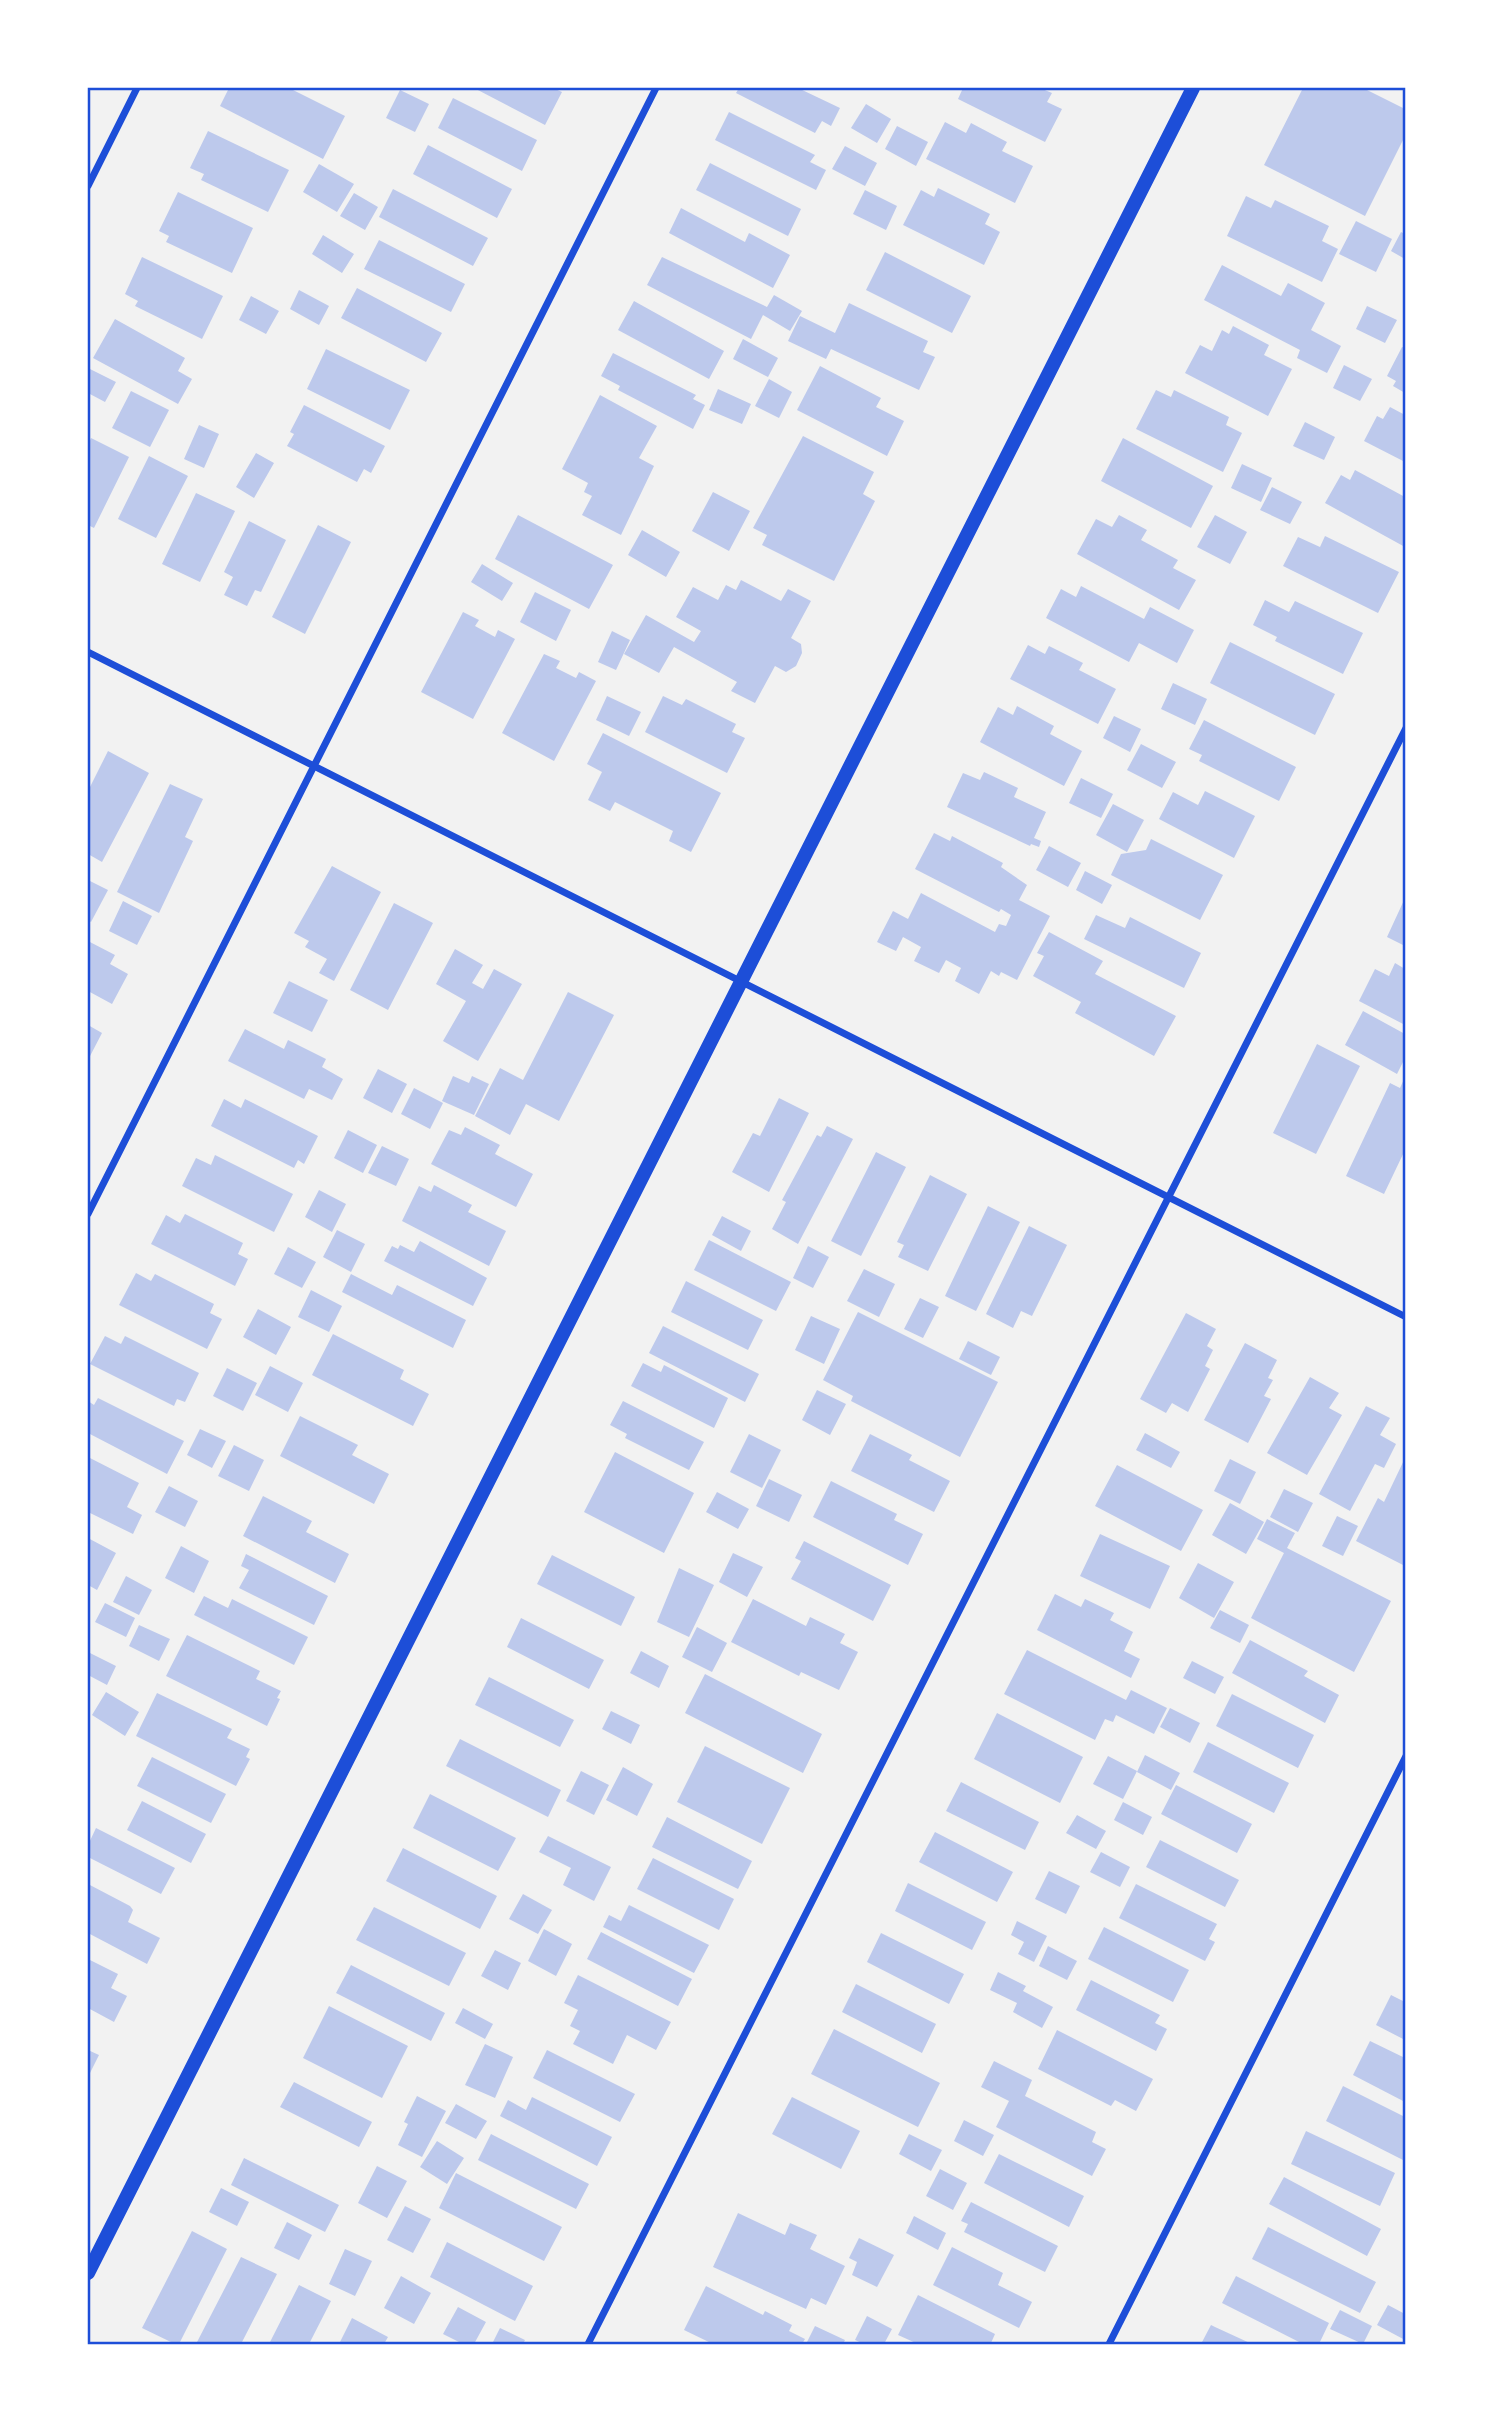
<svg xmlns="http://www.w3.org/2000/svg" width="1493" height="2432" font-family="'Roboto Condensed',sans-serif">
	<style>
		.building { fill: #bdc9ec }
		.lines { fill: none; stroke-linecap: round; stroke-linejoin: round }
		.minor { stroke: #1d4ed8; stroke-width: 7 }
		.secondary { stroke: #1d4ed8; stroke-width: 14 }
		.neatline { fill: none; stroke: #1d4ed8; stroke-width: 2.5 }
	</style>
	<rect width="100%" height="100%" fill="#f2f2f2"/>
	<path class="building" d="M229,88H289L345,116L323,159L220,106Z
		M474,88H553L562,92L545,125Z
		M739,88H798L840,108L831,126L822,121L815,133L736,93Z
		M963,88H1040L1052,93L1047,102L1062,109L1045,142L958,99Z
		M1303,88H1363L1405,109V136L1365,216L1264,165Z
		M400,90L429,104L415,132L386,118Z
		M453,98L537,140L522,171L438,128Z
		M866,104L891,119L877,143L851,128Z
		M729,112L815,155L810,162L826,170L816,190L715,140Z
		M945,122L966,133L971,123L1007,142L1002,151L1033,166L1015,203L926,159Z
		M897,126L928,142L916,166L885,149Z
		M208,131L289,170L268,212L201,180L204,174L190,168Z
		M428,145L512,189L497,218L413,174Z
		M845,146L877,163L865,186L832,169Z
		M710,163L801,209L788,236L696,190Z
		M319,164L354,184L337,212L303,192Z
		M938,188L990,214L985,224L1000,232L984,265L903,225L921,190L934,197Z
		M393,189L488,238L473,266L379,217Z
		M865,190L897,206L886,230L853,214Z
		M178,192L253,228L232,273L166,242L169,236L159,231Z
		M354,193L378,207L365,230L340,216Z
		M1246,196L1271,208L1275,200L1329,226L1322,241L1338,249L1322,282L1227,236Z
		M681,208L745,242L749,233L790,255L773,288L669,233Z
		M1356,221L1392,239L1376,272L1339,254Z
		M1401,232L1405,234V259L1391,251Z
		M323,235L354,254L342,273L312,254Z
		M379,240L465,284L451,312L364,269Z
		M885,252L971,296L952,333L866,290Z
		M142,257L223,296L202,339L135,306L138,301L125,294Z
		M662,257L767,307L774,295L802,311L790,331L763,315L751,339L647,285Z
		M1222,265L1281,296L1288,283L1325,303L1311,330L1341,346L1327,373L1297,358L1300,350L1204,300Z
		M357,288L442,333L426,362L341,318Z
		M299,290L329,306L319,325L290,309Z
		M251,296L279,311L266,334L239,320Z
		M634,301L724,351L709,379L618,330Z
		M849,303L928,341L923,352L935,357L919,390L831,349L826,359L788,341L800,316L835,333Z
		M1367,306L1397,320L1385,343L1356,329Z
		M115,319L185,358L178,371L192,379L178,404L93,358Z
		M1233,326L1269,345L1264,355L1292,369L1268,416L1185,373L1200,345L1212,351L1222,330L1229,334Z
		M743,339L778,358L768,377L733,359Z
		M1402,347L1405,348V393L1393,386L1396,381L1387,376Z
		M326,349L410,390L390,430L307,389Z
		M613,353L696,395L693,399L705,405L693,429L618,390L620,386L601,376Z
		M1344,365L1372,379L1360,401L1333,388Z
		M820,366L881,398L876,407L904,421L887,456L797,410Z
		M88,368L116,382L105,402L88,393Z
		M769,379L792,392L779,418L755,406Z
		M718,389L751,404L742,424L709,410Z
		M1156,390L1171,397L1174,390L1229,417L1226,425L1242,433L1223,472L1136,429Z
		M131,391L169,410L150,447L112,428Z
		M600,395L657,426L639,458L654,466L621,535L582,515L592,496L584,492L588,483L562,469Z
		M304,405L385,446L371,473L364,469L357,482L287,446L294,434L290,432Z
		M1390,407L1405,415V462L1364,441L1377,416L1383,419Z
		M1305,422L1335,437L1324,460L1293,446Z
		M199,425L219,434L204,468L184,459Z
		M803,436L874,472L863,494L875,501L834,581L762,545L767,535L753,528Z
		M91,438L129,457L94,528L88,525V445Z
		M1123,438L1213,486L1191,528L1101,481Z
		M256,453L274,463L254,498L236,487Z
		M149,456L188,476L156,538L118,519Z
		M1242,464L1272,478L1261,502L1231,488Z
		M1355,470L1405,497V547L1325,503L1341,475L1350,480Z
		M1272,487L1302,502L1290,524L1260,510Z
		M713,492L750,511L729,551L692,531Z
		M196,493L235,511L200,582L162,564Z
		M518,515L613,565L589,609L495,559Z
		M1119,515L1147,530L1141,540L1178,560L1173,568L1196,580L1179,610L1077,554L1096,519L1112,527Z
		M1215,515L1247,532L1230,564L1197,547Z
		M249,521L286,540L261,592L255,590L247,606L224,595L233,577L224,572Z
		M318,525L351,542L305,634L272,617Z
		M642,530L680,552L666,577L628,555Z
		M1325,536L1399,572L1378,613L1283,566L1298,537L1320,547Z
		M482,564L513,583L502,601L471,582Z
		M741,580L781,601L788,589L811,601L791,638L801,644L802,653L796,666L786,672L775,666L755,703L731,691L737,682L674,647L659,673L624,654L646,615L694,642L701,631L676,617L693,587L718,600L726,585L736,590Z
		M1081,586L1144,619L1150,607L1194,630L1177,663L1139,643L1129,662L1046,618L1061,589L1076,597Z
		M535,592L571,610L556,641L520,622Z
		M1265,600L1289,612L1295,601L1363,633L1343,674L1275,641L1277,637L1253,625Z
		M463,612L479,620L475,626L495,637L498,630L515,639L473,719L421,692Z
		M612,631L630,640L616,670L598,662Z
		M1230,642L1335,694L1315,735L1210,683Z
		M1028,645L1045,654L1049,646L1083,663L1079,670L1116,689L1098,724L1010,679Z
		M544,654L560,661L556,668L576,678L579,672L596,681L554,761L502,733Z
		M1173,683L1207,699L1195,725L1161,709Z
		M607,696L641,712L629,736L596,720Z
		M663,696L682,705L686,699L736,724L732,732L745,738L727,773L645,732Z
		M1017,706L1054,726L1050,734L1082,751L1064,786L980,742L998,707L1013,715Z
		M1114,716L1141,729L1130,752L1103,738Z
		M1204,720L1296,767L1279,801L1199,761L1202,755L1189,749Z
		M603,733L721,793L691,852L669,841L673,831L615,802L610,811L588,800L602,772L587,764Z
		M1141,744L1176,762L1162,788L1127,770Z
		M108,751L149,773L102,862L88,854V791Z
		M984,772L1018,788L1014,797L1046,812L1034,838L1041,841L1039,847L1031,844L1030,846L947,807L963,773L980,780Z
		M1081,778L1113,794L1101,818L1069,803Z
		M170,784L203,799L185,837L193,841L159,913L117,892Z
		M1205,791L1255,816L1234,858L1159,819L1173,792L1198,805Z
		M1113,804L1144,820L1127,852L1096,835Z
		M934,833L950,841L952,836L1003,863L1001,867L1027,885L1019,900L1050,916L1017,980L1001,972L999,976L991,971L979,994L955,981L961,968L946,960L939,973L914,961L921,947L903,937L896,951L877,942L893,911L908,919L921,893L995,932L999,924L1006,926L1011,915L1001,909L999,912L915,869Z
		M1151,839L1223,875L1200,920L1111,875L1121,854L1146,850Z
		M1049,846L1081,863L1068,887L1036,870Z
		M332,866L381,892L334,981L319,973L327,959L305,947L309,941L294,933Z
		M1085,871L1112,885L1102,904L1076,890Z
		M88,880L108,890L91,922L88,920Z
		M1405,898V946L1387,937Z
		M123,901L152,916L137,945L109,931Z
		M394,903L433,923L388,1010L350,990Z
		M1096,915L1125,928L1130,917L1201,953L1184,988L1084,939Z
		M1049,932L1103,961L1095,974L1176,1016L1154,1056L1075,1013L1081,1002L1033,976L1044,956L1037,953Z
		M88,941L115,955L110,964L128,974L112,1004L88,991Z
		M455,949L483,965L472,983L483,989L494,969L522,984L478,1061L443,1041L466,1001L436,984Z
		M1395,963L1405,969V1025L1359,1001L1375,969L1389,976Z
		M289,981L328,1000L312,1032L273,1013Z
		M568,992L614,1015L559,1121L526,1104L510,1135L475,1116L500,1068L523,1080Z
		M1363,1011L1405,1034V1058L1397,1074L1345,1045Z
		M88,1025L102,1033L88,1060Z
		M245,1029L284,1049L288,1040L326,1059L322,1067L343,1079L332,1100L309,1089L304,1099L228,1061Z
		M1317,1044L1360,1066L1316,1154L1273,1133Z
		M378,1069L407,1084L392,1113L363,1098Z
		M453,1076L469,1083L472,1076L489,1084L474,1115L442,1101Z
		M1405,1077V1150L1384,1194L1346,1176L1390,1083L1400,1088Z
		M414,1088L443,1103L430,1129L401,1114Z
		M779,1098L809,1113L769,1192L732,1172L753,1133L760,1136Z
		M224,1099L241,1108L245,1099L318,1136L304,1164L298,1160L294,1168L211,1126Z
		M827,1126L853,1139L798,1244L772,1229L786,1202L782,1200L817,1135L821,1137Z
		M465,1127L500,1145L495,1154L533,1174L516,1207L431,1164L449,1130L461,1135Z
		M348,1130L377,1145L363,1173L334,1158Z
		M382,1146L409,1159L396,1186L368,1173Z
		M876,1152L906,1167L861,1256L831,1241Z
		M215,1155L293,1194L274,1232L182,1186L196,1158L211,1165Z
		M930,1175L967,1194L928,1271L898,1257L904,1245L897,1242Z
		M434,1185L472,1205L468,1212L506,1231L489,1266L402,1221L419,1186L431,1192Z
		M319,1190L346,1204L332,1232L305,1217Z
		M988,1206L1020,1222L976,1311L945,1296Z
		M185,1214L243,1243L238,1254L248,1259L235,1286L151,1244L166,1215L180,1223Z
		M722,1216L751,1231L741,1251L712,1235Z
		M1029,1226L1067,1245L1032,1316L1021,1311L1013,1328L986,1314Z
		M337,1230L365,1244L351,1272L323,1257Z
		M709,1240L791,1282L776,1311L694,1270Z
		M420,1241L487,1278L473,1306L384,1261L392,1246L398,1249L400,1245L414,1252Z
		M808,1246L829,1257L813,1288L793,1278Z
		M288,1247L316,1262L302,1288L274,1274Z
		M864,1269L895,1284L879,1317L847,1301Z
		M136,1273L151,1281L155,1274L214,1304L210,1313L222,1319L207,1349L119,1305Z
		M351,1274L392,1295L397,1285L466,1320L453,1348L342,1292Z
		M686,1281L763,1320L748,1350L671,1312Z
		M311,1290L342,1306L329,1332L298,1317Z
		M920,1298L939,1307L923,1338L904,1329Z
		M258,1309L291,1327L276,1355L243,1337Z
		M858,1312L998,1382L960,1457L851,1401L853,1396L823,1380Z
		M1186,1313L1216,1329L1207,1346L1213,1350L1205,1366L1210,1369L1188,1412L1172,1403L1166,1413L1140,1399Z
		M811,1316L840,1329L824,1364L795,1350Z
		M663,1326L759,1374L745,1402L649,1353Z
		M333,1334L404,1370L400,1379L429,1394L413,1426L312,1375Z
		M105,1336L121,1344L125,1336L199,1373L185,1402L177,1399L174,1406L90,1364Z
		M968,1341L1000,1357L991,1375L959,1359Z
		M1245,1343L1277,1360L1268,1378L1273,1380L1264,1396L1271,1399L1248,1443L1204,1420Z
		M643,1363L661,1372L664,1365L728,1398L714,1428L631,1386Z
		M270,1366L303,1383L288,1412L255,1395Z
		M227,1368L257,1383L243,1411L213,1396Z
		M1310,1377L1339,1393L1329,1408L1342,1415L1307,1475L1267,1453Z
		M817,1390L846,1404L830,1435L802,1420Z
		M98,1398L184,1441L167,1474L88,1433V1401L94,1405Z
		M623,1401L704,1442L689,1470L625,1438L627,1434L610,1425Z
		M1366,1406L1390,1418L1380,1435L1396,1444L1384,1468L1375,1464L1350,1511L1319,1494Z
		M300,1416L358,1445L352,1455L389,1474L374,1504L280,1456Z
		M200,1429L226,1441L212,1468L187,1455Z
		M1145,1433L1180,1452L1171,1468L1136,1450Z
		M749,1434L781,1450L762,1488L730,1472Z
		M870,1434L912,1455L909,1460L950,1481L934,1512L851,1471Z
		M234,1445L264,1460L249,1491L218,1476Z
		M615,1452L694,1493L664,1553L584,1512Z
		M88,1457L139,1483L127,1507L142,1515L133,1534L88,1512Z
		M1405,1458V1566L1356,1541L1378,1498L1384,1502Z
		M1230,1459L1256,1472L1240,1504L1214,1491Z
		M1117,1465L1203,1510L1181,1551L1095,1506Z
		M769,1479L802,1495L789,1522L756,1506Z
		M831,1481L897,1514L894,1520L923,1534L908,1565L813,1517Z
		M169,1486L198,1501L185,1527L155,1512Z
		M1284,1489L1313,1503L1298,1532L1270,1517Z
		M717,1492L749,1509L738,1529L706,1512Z
		M263,1496L312,1521L306,1532L349,1554L335,1583L243,1536Z
		M1230,1503L1264,1522L1246,1554L1212,1535Z
		M1337,1516L1358,1526L1343,1556L1322,1546Z
		M1267,1519L1295,1533L1287,1548L1391,1601L1354,1672L1251,1618L1284,1553L1257,1539Z
		M1100,1534L1170,1566L1150,1609L1080,1576Z
		M88,1538L116,1553L97,1590L88,1585Z
		M804,1541L891,1585L873,1621L791,1579L801,1561L795,1558Z
		M181,1546L209,1561L194,1593L165,1578Z
		M733,1553L763,1567L747,1597L719,1582Z
		M246,1554L328,1596L314,1625L239,1588L249,1570L241,1566Z
		M552,1555L635,1597L621,1626L537,1584Z
		M1198,1563L1234,1582L1214,1618L1179,1598Z
		M679,1568L714,1585L689,1637L657,1622Z
		M126,1576L152,1590L139,1615L113,1602Z
		M1055,1594L1081,1607L1085,1599L1114,1613L1110,1620L1133,1632L1124,1651L1140,1659L1131,1678L1037,1630Z
		M204,1596L228,1608L232,1599L308,1637L294,1665L194,1615Z
		M753,1599L806,1626L810,1617L845,1634L840,1643L858,1652L839,1690L801,1672L799,1676L731,1642Z
		M105,1603L135,1618L126,1637L95,1622Z
		M1220,1610L1249,1625L1240,1643L1210,1628Z
		M521,1618L604,1660L589,1689L507,1647Z
		M139,1625L170,1639L159,1661L129,1646Z
		M697,1627L727,1643L712,1672L682,1657Z
		M187,1635L260,1671L256,1679L281,1691L277,1698L280,1699L267,1726L166,1676Z
		M1250,1640L1308,1671L1304,1676L1339,1695L1325,1723L1232,1673Z
		M1027,1650L1126,1700L1131,1690L1167,1708L1154,1734L1116,1715L1113,1722L1105,1719L1095,1740L1004,1694Z
		M641,1651L669,1666L659,1688L630,1673Z
		M88,1652L116,1666L107,1685L88,1675Z
		M1192,1661L1224,1677L1215,1694L1183,1678Z
		M705,1674L822,1734L803,1773L685,1713Z
		M489,1677L574,1720L560,1747L475,1705Z
		M106,1692L139,1712L125,1736L92,1715Z
		M157,1693L232,1729L227,1738L250,1749L246,1757L250,1759L236,1786L136,1736Z
		M1232,1694L1314,1735L1298,1768L1216,1726Z
		M1170,1708L1200,1723L1190,1743L1160,1727Z
		M611,1711L640,1725L631,1744L602,1729Z
		M997,1713L1083,1757L1060,1803L974,1759Z
		M460,1739L561,1790L548,1817L446,1766Z
		M1208,1742L1289,1783L1274,1813L1193,1772Z
		M705,1746L790,1788L762,1844L677,1802Z
		M1145,1755L1180,1773L1171,1790L1137,1772Z
		M1108,1756L1137,1771L1123,1799L1093,1784Z
		M152,1757L226,1794L211,1823L137,1786Z
		M623,1767L653,1784L637,1816L606,1800Z
		M581,1771L609,1785L594,1815L566,1801Z
		M961,1782L1039,1822L1025,1850L946,1811Z
		M1176,1785L1252,1824L1237,1853L1161,1814Z
		M430,1794L516,1838L498,1871L413,1828Z
		M142,1801L206,1834L191,1863L127,1830Z
		M1123,1802L1152,1817L1143,1835L1114,1820Z
		M1077,1815L1106,1831L1096,1849L1066,1833Z
		M667,1817L752,1861L738,1889L652,1847Z
		M96,1828L175,1868L161,1894L88,1857V1845Z
		M935,1832L1013,1872L997,1902L919,1862Z
		M548,1836L611,1867L594,1901L563,1885L571,1868L539,1852Z
		M1160,1840L1239,1880L1225,1907L1146,1867Z
		M403,1848L497,1896L480,1929L386,1881Z
		M1101,1852L1130,1867L1120,1887L1090,1872Z
		M653,1858L734,1899L719,1930L637,1889Z
		M1049,1871L1080,1886L1066,1914L1035,1899Z
		M908,1883L986,1922L972,1950L895,1911Z
		M88,1884L130,1906L133,1910L128,1922L160,1938L147,1964L88,1933Z
		M1136,1884L1217,1924L1209,1939L1215,1942L1205,1961L1119,1918Z
		M523,1894L552,1910L538,1934L509,1919Z
		M629,1905L709,1945L694,1973L603,1927L609,1915L621,1921Z
		M374,1907L466,1953L449,1986L356,1940Z
		M1017,1921L1047,1936L1034,1962L1018,1954L1024,1942L1011,1935Z
		M1104,1927L1189,1970L1173,2002L1088,1959Z
		M544,1929L572,1944L556,1976L528,1961Z
		M601,1932L692,1979L678,2006L587,1959Z
		M881,1933L964,1974L949,2004L867,1962Z
		M1048,1946L1077,1961L1067,1980L1039,1966Z
		M495,1950L521,1963L508,1990L481,1976Z
		M88,1959L118,1974L111,1988L127,1996L114,2022L88,2008Z
		M351,1965L445,2013L431,2041L336,1993Z
		M998,1972L1026,1986L1023,1991L1053,2007L1042,2028L1013,2012L1017,2003L990,1990Z
		M578,1975L671,2022L656,2050L627,2035L613,2064L573,2044L580,2031L570,2026L578,2010L564,2003Z
		M1091,1980L1160,2015L1155,2023L1167,2029L1156,2051L1076,2010Z
		M856,1984L936,2024L922,2053L842,2012Z
		M1391,1995L1405,2002V2040L1376,2025Z
		M329,2006L408,2046L382,2098L303,2058Z
		M463,2008L493,2024L485,2039L455,2023Z
		M834,2029L940,2083L918,2127L811,2074Z
		M1057,2030L1153,2079L1136,2111L1115,2100L1111,2106L1038,2069Z
		M1370,2041L1405,2058V2102L1353,2075Z
		M485,2044L513,2057L495,2098L465,2085Z
		M88,2050L99,2055L88,2077Z
		M547,2050L635,2094L620,2122L533,2078Z
		M994,2061L1032,2080L1025,2096L1096,2132L1092,2142L1106,2149L1092,2176L996,2127L1009,2101L981,2087Z
		M294,2082L372,2122L359,2147L280,2107Z
		M1343,2086L1405,2117V2161L1326,2121Z
		M417,2096L446,2111L422,2157L398,2145L408,2124L404,2122Z
		M532,2097L612,2137L597,2166L500,2116L508,2100L526,2110Z
		M792,2097L860,2131L841,2169L772,2134Z
		M456,2104L487,2121L476,2139L445,2123Z
		M964,2120L994,2135L983,2156L954,2141Z
		M1306,2131L1395,2173L1380,2206L1291,2164Z
		M491,2134L589,2184L576,2209L478,2160Z
		M909,2134L942,2150L931,2171L899,2154Z
		M437,2141L464,2158L447,2184L420,2167Z
		M999,2154L1084,2196L1069,2227L984,2183Z
		M244,2158L339,2205L325,2232L231,2185Z
		M377,2166L407,2181L387,2218L358,2203Z
		M940,2169L967,2183L953,2210L926,2196Z
		M456,2173L562,2227L544,2261L439,2208Z
		M1284,2177L1381,2229L1367,2256L1269,2204Z
		M221,2188L249,2202L237,2226L209,2212Z
		M971,2202L1058,2246L1045,2272L964,2232L968,2224L961,2221Z
		M405,2206L431,2219L413,2253L387,2240Z
		M738,2213L785,2235L790,2223L817,2235L810,2249L845,2266L826,2305L811,2298L806,2309L713,2267Z
		M914,2216L946,2233L938,2250L906,2233Z
		M287,2222L312,2235L299,2260L274,2248Z
		M1268,2227L1376,2282L1360,2313L1252,2259Z
		M192,2231L227,2249L179,2344H175L142,2328Z
		M859,2238L894,2255L877,2287L852,2275L857,2262L849,2258Z
		M447,2242L533,2286L515,2321L430,2277Z
		M952,2247L1003,2273L998,2285L1032,2302L1019,2328L933,2285Z
		M345,2249L372,2261L355,2296L329,2284Z
		M241,2257L277,2274L241,2344H196Z
		M401,2276L431,2293L414,2324L384,2308Z
		M1236,2276L1329,2323L1319,2344H1303L1222,2303Z
		M299,2285L331,2301L309,2344H269Z
		M706,2286L763,2315L765,2311L792,2325L789,2331L805,2339L802,2344H713L684,2330Z
		M918,2295L995,2334L991,2343L994,2344H918L898,2335Z
		M1388,2305L1405,2314V2340L1377,2325Z
		M458,2307L486,2322L474,2344H463L443,2334Z
		M1340,2310L1372,2326L1363,2344L1330,2329Z
		M867,2316L892,2329L884,2344H864L855,2340Z
		M352,2318L388,2337L384,2344H339Z
		M1211,2325L1215,2327L1252,2344H1201Z
		M815,2326L845,2340L843,2344H806Z
		M500,2328L525,2340L523,2344H492Z"/>
	<g class="lines">
		<path class="minor" d="M88,186L137,88
			M88,652L1406,1317
			M88,1214L656,88
			M588,2344L1406,728
			M1109,2344L1406,1756"/>
		<path class="secondary" d="M88,2273L1193,88"/>
	</g>
	<rect width="1493" height="2432" fill="none" stroke="#ffffff" stroke-width="178"/>
	<rect x="89" y="89" width="1315" height="2254" class="neatline"/>
</svg>
